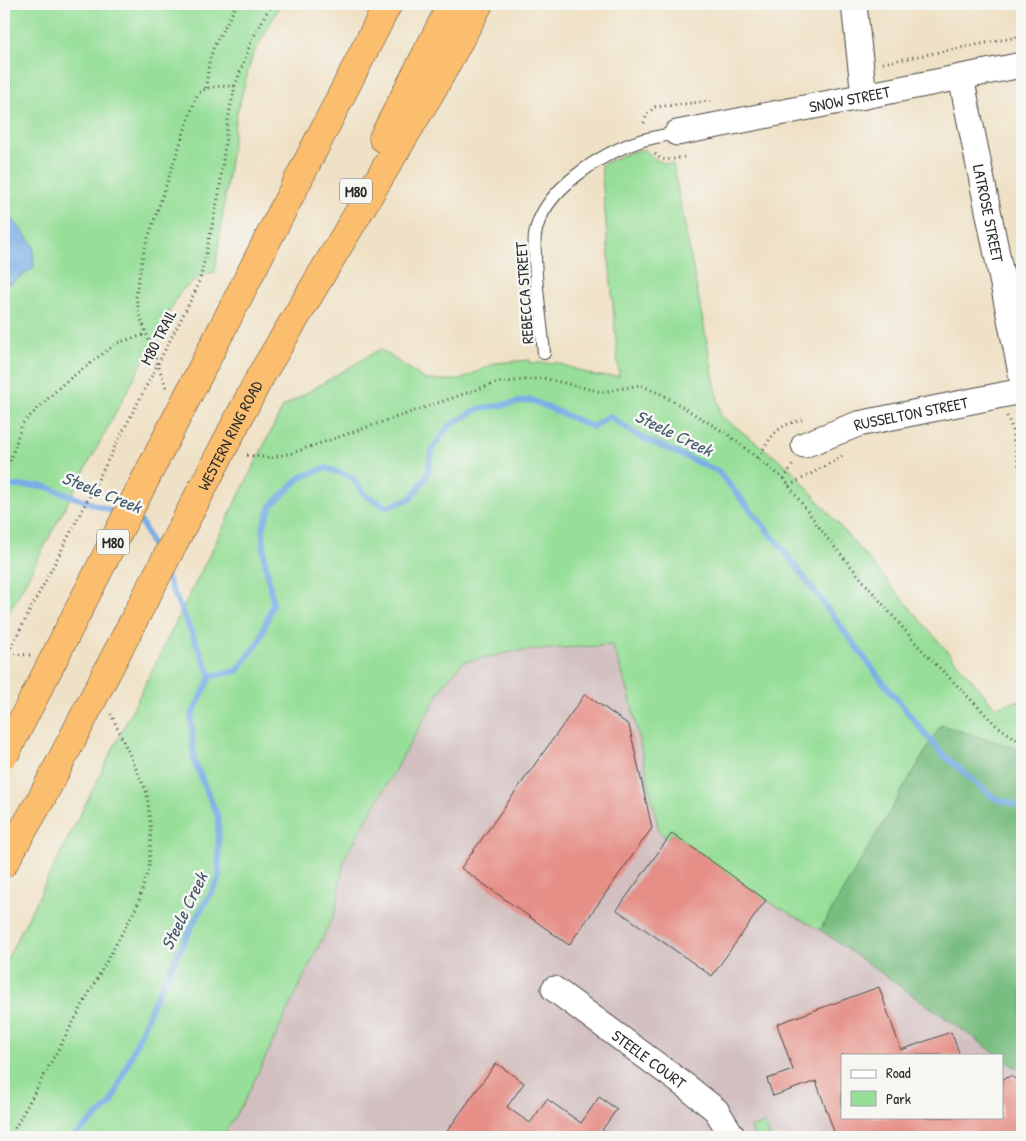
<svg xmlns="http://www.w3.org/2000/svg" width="1026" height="1141" font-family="'Patrick Hand',sans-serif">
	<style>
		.industrial { fill: #d2bfc0 }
		.green { fill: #97df99; stroke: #618562 }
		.forest { fill: #79be81; stroke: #527456 }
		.water { fill: #78ade6; stroke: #526c88 }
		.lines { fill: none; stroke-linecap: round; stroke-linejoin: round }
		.stream { stroke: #78ade6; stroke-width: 6 }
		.building { fill: #e58f87 }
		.service-casing { stroke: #484642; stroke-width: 14 }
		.minor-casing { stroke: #484642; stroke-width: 27 }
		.motorway-casing { stroke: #484642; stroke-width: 29 }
		.path { stroke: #484642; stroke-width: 3; stroke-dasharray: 1 4; stroke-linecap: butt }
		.service { stroke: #fff; stroke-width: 12 }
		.minor { stroke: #fff; stroke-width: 25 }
		.motorway { stroke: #fbbd6e; stroke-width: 28 }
		.motorway-bridge-casing { stroke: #484642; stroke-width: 29; stroke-linecap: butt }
		.path-bridge { stroke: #484642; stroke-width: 3; stroke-dasharray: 1 4; stroke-linecap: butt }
		.motorway-bridge { stroke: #fbbd6e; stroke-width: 28 }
		.labels { text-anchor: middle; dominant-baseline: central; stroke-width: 5; stroke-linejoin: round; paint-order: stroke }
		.shield { fill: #f6f6f2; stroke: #686867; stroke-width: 1 }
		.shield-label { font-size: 15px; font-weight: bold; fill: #2b2b2b }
		.street-label { font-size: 16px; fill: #2b2b2b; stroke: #f6f6f2 }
		.water-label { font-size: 18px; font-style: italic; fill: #46586c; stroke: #f6f6f2 }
	</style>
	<rect width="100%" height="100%" fill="#f6f6f2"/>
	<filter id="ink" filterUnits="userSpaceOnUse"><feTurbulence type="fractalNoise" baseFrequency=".02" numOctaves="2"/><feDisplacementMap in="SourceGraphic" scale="10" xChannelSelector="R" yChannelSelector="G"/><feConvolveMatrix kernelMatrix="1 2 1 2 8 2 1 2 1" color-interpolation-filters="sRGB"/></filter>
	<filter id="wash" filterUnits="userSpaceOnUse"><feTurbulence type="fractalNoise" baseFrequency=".0096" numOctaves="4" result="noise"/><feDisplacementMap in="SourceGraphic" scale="20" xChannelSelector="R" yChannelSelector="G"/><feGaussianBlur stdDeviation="1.12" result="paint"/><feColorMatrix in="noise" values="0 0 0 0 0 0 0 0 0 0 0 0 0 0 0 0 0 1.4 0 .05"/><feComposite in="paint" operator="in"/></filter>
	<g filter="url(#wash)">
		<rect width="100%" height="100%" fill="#efe1c5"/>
		<path class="industrial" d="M612,645L629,693L659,831L667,839L672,833L766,900L820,930L998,1055H842V1117H1002V1058L1022,1072V1137H222L245,1100L336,910L344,859L443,686L463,662L517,651Z"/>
		<path class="green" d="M4,4H281L252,57L236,116L215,272L201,276L180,292L4,622Z
			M644,149C653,158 660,164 673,164L721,416L791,469L995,707L1022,700V750L941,725L820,930L766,900L672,833L667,839L659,831L629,693L612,645L517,651L463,662L443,686L344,859L336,910L245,1100L222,1137H4V965L93,789L283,407L380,349L426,380H460L495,363L530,360V363H558L595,376H619L601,165L626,154Z
			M765,1123L770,1137H755L751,1128Z"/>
		<path class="forest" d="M941,725L1022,750V1072L1002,1058V1055H998L820,930Z"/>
		<path class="water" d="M4,214L12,218L33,245L34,268L11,283L4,285Z"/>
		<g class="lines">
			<path class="stream" d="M4,486H44L120,514
				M132,519L142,523L158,558
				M166,576L211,676L237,671L259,642L273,603L264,556L263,527L271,506L301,477L326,468L352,477L365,495L387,507L410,499L427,476L432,449L449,426L478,409L531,400L593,427L609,416L638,436L718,471L782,548L879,677L941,753L994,798L1022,807
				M73,1137L111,1104L154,1001L194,922L219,879L218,817L194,761L191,717L211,676"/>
		</g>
		<g id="blocks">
			<path class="building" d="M585,694L629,725L652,828L569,945L461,868Z
				M672,833L766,900L712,976L617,910Z
				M879,987L901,1050L951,1032L960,1055H842V1117H1002V1079L1011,1076L1022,1084V1137H836L816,1081L773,1096L767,1079L793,1070L777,1024Z
				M496,1063L524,1083L507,1107L530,1123L547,1099L581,1123L599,1097L617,1109L602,1130L611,1137H443Z"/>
		</g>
	</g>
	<g filter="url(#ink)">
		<use href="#blocks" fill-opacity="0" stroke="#484642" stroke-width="1"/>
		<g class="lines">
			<g class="service-casing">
				<path id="service" d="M544,353C541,321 536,290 535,258C535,250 534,242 535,235C542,190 603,152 643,140C654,137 666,135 677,133"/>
			</g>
			<g class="minor-casing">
				<g id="minor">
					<path d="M854,4L864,96"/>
					<path id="s1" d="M961,77L1022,378"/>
					<path id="s2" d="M677,133L1022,65"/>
					<path id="s3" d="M804,445L858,424L1022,391"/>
					<path id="s4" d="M554,989L687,1087L716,1110L733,1137"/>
				</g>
			</g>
			<g class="motorway-casing">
				<path id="motorway" d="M383,138L452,4
					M222,329L388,4
					M260,377L435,85L479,4
					M4,863L40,801"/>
			</g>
			<path class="path" d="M883,63L1022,36
				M206,88L209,62L214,46L237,4
				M644,123L647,114L655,107L710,101
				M655,154C663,163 673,159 684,157
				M195,292L201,276L219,194L228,119L235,86L251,42L265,15L273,4
				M166,387L141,319L136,298L137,288L144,250L196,97C204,84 221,87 235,86
				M1007,416L1011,425L1022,483
				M247,455L270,458L292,453L496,383L543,378L602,392L640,385L663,395L727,434L784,479L827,538L919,647L996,725L1022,743
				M758,458C771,438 775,425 802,420
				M784,479L794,463
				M4,480L22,424L64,383L117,343L146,334
				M789,486L843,456
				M4,654L31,655
				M10,1137L137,906L149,869L151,832L147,793L111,714"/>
			<use href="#service" class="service"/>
			<use href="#minor" class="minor"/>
			<use href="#motorway" class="motorway"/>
			<g class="motorway-bridge-casing">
				<g id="motorway-bridge">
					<path d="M5,754L222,329"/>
					<path id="s5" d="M40,801L260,377"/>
				</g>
			</g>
			<path class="path-bridge" d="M4,661L195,292"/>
			<use href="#motorway-bridge" class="motorway-bridge"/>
		</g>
	</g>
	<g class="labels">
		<g class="shield">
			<rect x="340" y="178.5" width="32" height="25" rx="4"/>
			<rect x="97" y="529.5" width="32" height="25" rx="4"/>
		</g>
		<g class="shield-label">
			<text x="356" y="191">M80</text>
			<text x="113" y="542">M80</text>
		</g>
		<g class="street-label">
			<text stroke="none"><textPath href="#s2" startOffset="176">SNOW STREET</textPath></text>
			<text stroke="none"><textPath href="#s1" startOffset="139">LATROSE STREET</textPath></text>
			<text transform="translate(524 293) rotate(-94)">REBECCA STREET</text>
			<text transform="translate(158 337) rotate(-63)">M80 TRAIL</text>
			<text stroke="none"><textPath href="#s3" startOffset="112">RUSSELTON STREET</textPath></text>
			<text stroke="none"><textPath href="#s5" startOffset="412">WESTERN RING ROAD</textPath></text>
			<text stroke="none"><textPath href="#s4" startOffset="118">STEELE COURT</textPath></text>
		</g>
		<g class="water-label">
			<text transform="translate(674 433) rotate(26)">Steele Creek</text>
			<text transform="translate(102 492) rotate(22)">Steele Creek</text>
			<text transform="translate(184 911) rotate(-64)">Steele Creek</text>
		</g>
	</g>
	<rect width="1026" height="1141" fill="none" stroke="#f6f6f2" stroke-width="20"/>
	<rect x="841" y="1054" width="162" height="65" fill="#f6f6f2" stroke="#a5a5a2"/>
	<rect x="851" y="1070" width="25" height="8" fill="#ffffff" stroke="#a5a5a2"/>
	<text x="886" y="1078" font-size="15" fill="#2b2b2b">Road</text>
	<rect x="851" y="1091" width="25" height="15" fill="#97df99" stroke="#a5a5a2"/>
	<text x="886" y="1104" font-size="15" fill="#2b2b2b">Park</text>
</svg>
